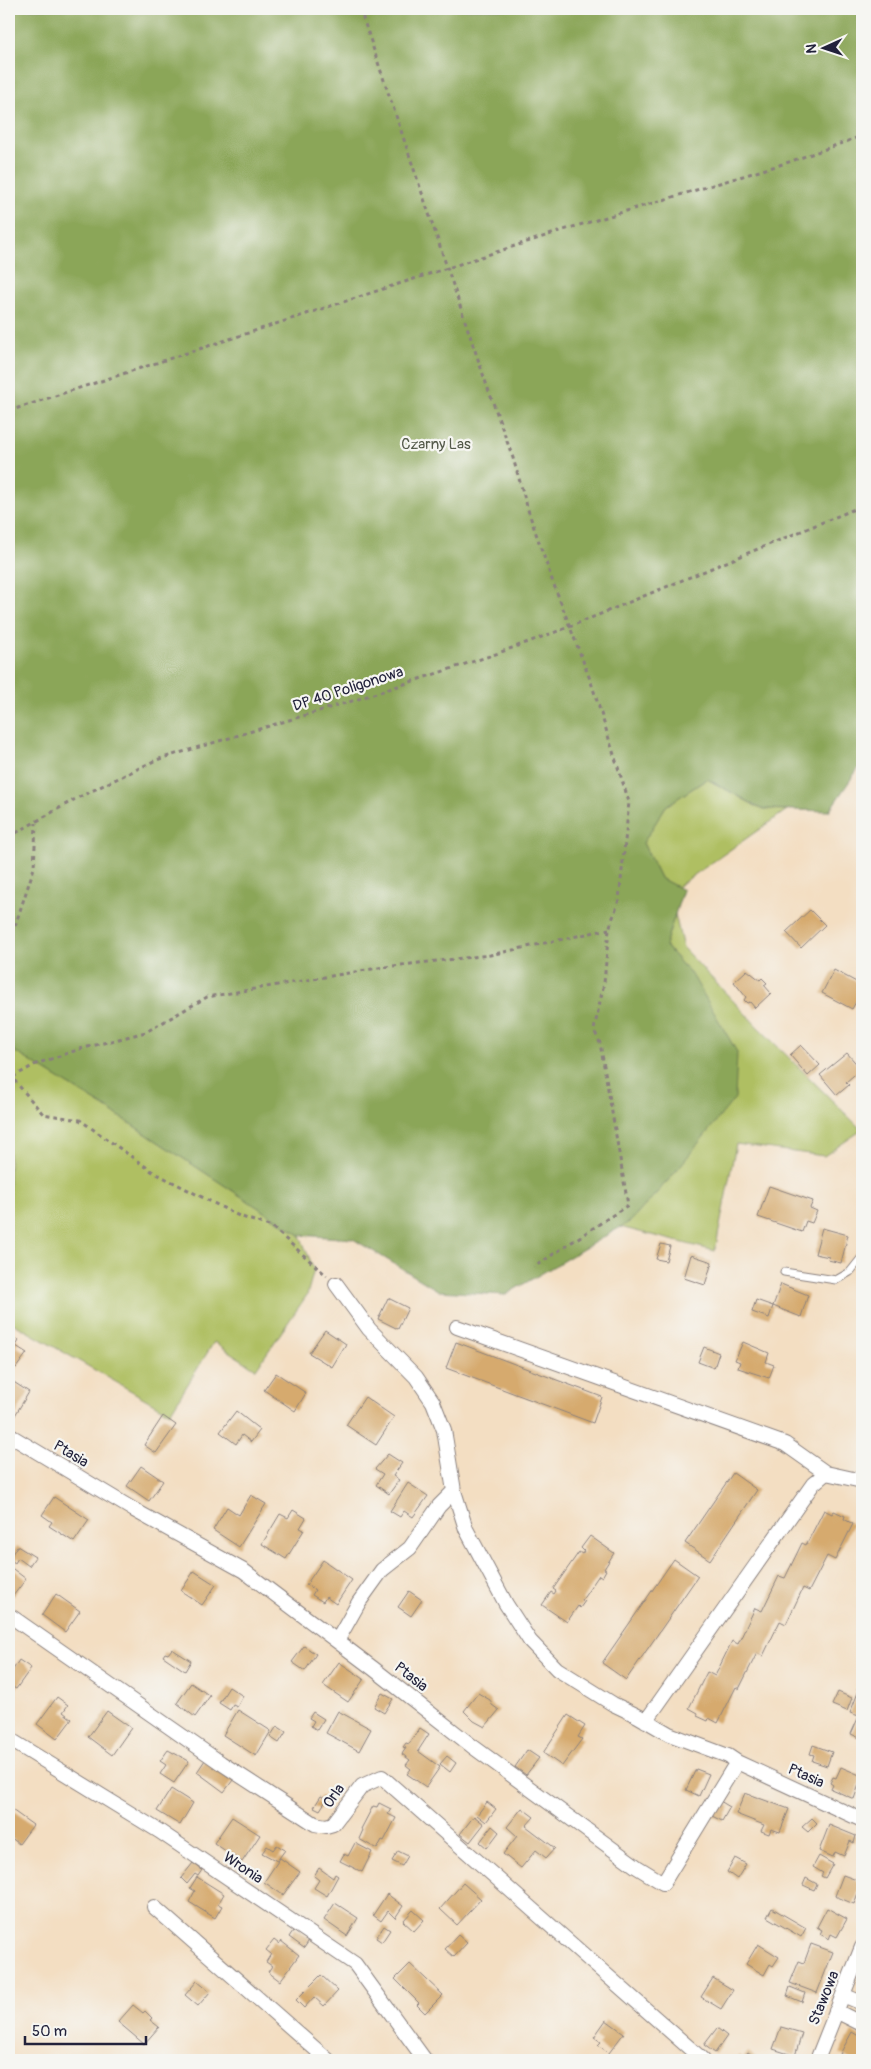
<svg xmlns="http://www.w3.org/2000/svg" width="871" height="2069" font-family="Pangolin,sans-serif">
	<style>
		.green { fill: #afbf62; stroke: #68704e }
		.forest { fill: #8ba658; stroke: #56644a }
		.building { fill: #d6aa6e }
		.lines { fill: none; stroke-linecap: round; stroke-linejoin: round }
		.service-casing { stroke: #8a807e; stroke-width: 9 }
		.minor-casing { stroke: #8a807e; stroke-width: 16 }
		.path { stroke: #8a807e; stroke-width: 3; stroke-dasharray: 4 4; stroke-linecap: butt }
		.service { stroke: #fff; stroke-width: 7 }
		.minor { stroke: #fff; stroke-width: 14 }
		.labels { text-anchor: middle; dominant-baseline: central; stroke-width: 4.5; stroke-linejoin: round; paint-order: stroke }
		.park-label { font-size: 15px; fill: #535949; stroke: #f6f6f2 }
		.street-label { font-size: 15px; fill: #22223b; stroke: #f6f6f2 }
	</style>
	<rect width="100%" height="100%" fill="#f6f6f2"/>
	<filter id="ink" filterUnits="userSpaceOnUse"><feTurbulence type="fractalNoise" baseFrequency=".02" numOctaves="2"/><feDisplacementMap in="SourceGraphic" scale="10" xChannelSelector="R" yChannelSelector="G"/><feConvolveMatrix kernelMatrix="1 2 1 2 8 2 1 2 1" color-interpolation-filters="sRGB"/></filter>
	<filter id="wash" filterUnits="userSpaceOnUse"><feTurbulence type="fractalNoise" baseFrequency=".0096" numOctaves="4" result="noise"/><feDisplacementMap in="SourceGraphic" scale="20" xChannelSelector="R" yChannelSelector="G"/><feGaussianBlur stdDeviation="1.12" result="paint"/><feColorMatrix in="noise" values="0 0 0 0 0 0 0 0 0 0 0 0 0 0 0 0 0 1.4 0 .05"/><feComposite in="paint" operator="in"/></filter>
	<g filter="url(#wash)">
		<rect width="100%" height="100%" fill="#f3dec2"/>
		<path class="green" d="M707,779L761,809L787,810L677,887L660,878L643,843L666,806Z
			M675,914L683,948L757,1026L862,1130L824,1156L736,1144L715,1251L620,1227L631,1221L672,1176L694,978L665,945Z
			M9,1048L111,1111L300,1235L314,1270L307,1295L256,1369L214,1342L170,1413L9,1321Z"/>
		<path class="forest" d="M9,9H862V763L829,811L762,809L707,779L666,806L643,843L660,878L683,890L665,945L694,978L737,1052L735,1098L672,1176L631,1221L505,1295L439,1291L353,1239L300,1235L111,1111L9,1048Z"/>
		<g id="blocks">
			<path class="building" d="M810,910L825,925L801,948L786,932Z
				M747,970L760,980L762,978L767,983L764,985L771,993L755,1008L750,1002L747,1003L744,1000L746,997L734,982Z
				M834,970L862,985V991L852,1009L822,993Z
				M801,1045L820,1065L808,1076L790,1055Z
				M847,1053L861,1069L846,1082L849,1085L837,1095L820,1075Z
				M769,1186L813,1201L810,1208L817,1211L812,1223L806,1221L802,1232L758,1217Z
				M822,1228L848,1235L841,1263L828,1260L829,1257L815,1254Z
				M661,1244L670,1246L666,1261L656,1259Z
				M691,1255L712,1262L705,1285L684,1278Z
				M781,1284L808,1295L801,1317L773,1306Z
				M388,1298L408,1308L398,1329L378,1319Z
				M756,1300L773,1306L769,1318L752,1312Z
				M325,1330L346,1344L332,1367L309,1353Z
				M9,1334L19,1341L9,1356Z
				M456,1342L602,1397L593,1423L446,1368Z
				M743,1342L769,1353L766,1362L774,1365L769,1378L738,1368L740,1362L735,1360Z
				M16,1346L27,1353L16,1368L9,1363V1358Z
				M704,1347L719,1353L714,1368L698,1362Z
				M276,1373L306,1393L295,1411L264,1390Z
				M9,1379L29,1392L14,1417L9,1413Z
				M365,1397L394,1417L376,1445L346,1425Z
				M236,1411L260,1430L251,1442L242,1435L236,1444L220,1432Z
				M163,1416L176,1425L156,1453L144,1445Z
				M388,1454L402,1463L393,1476L399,1480L389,1494L376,1485L383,1474L375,1469Z
				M141,1466L163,1481L149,1501L127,1486Z
				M733,1473L757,1490L710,1560L685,1543Z
				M408,1483L428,1496L413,1517L404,1511L400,1517L390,1511Z
				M251,1495L266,1504L239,1547L213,1530L227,1507L239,1515Z
				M54,1497L89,1520L74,1542L49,1526L52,1522L42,1515Z
				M293,1510L306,1518L300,1528L304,1530L286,1559L262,1544L280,1514L288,1518Z
				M824,1510L832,1514L834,1511L845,1516L844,1519L853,1524L835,1560L827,1556L809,1591L803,1588L786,1624L780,1621L763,1656L757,1653L739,1689L736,1687L718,1723L709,1718L708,1721L697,1716L698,1713L689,1708L707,1672L715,1676L732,1641L738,1644L755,1608L762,1611L779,1576L785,1578L802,1543L806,1545Z
				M590,1536L614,1553L604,1569L606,1570L602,1577L599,1575L582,1600L585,1601L580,1608L578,1606L567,1622L542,1605L551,1592L554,1594L556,1591L553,1589L579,1552L582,1554L584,1551L581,1548Z
				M17,1546L35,1557L29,1566L18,1558L15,1563L9,1559Z
				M674,1559L698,1576L626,1680L602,1663Z
				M323,1560L352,1580L336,1604L326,1597L323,1602L312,1595L315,1590L306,1585Z
				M9,1566L26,1579L13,1596L9,1593Z
				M194,1571L216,1585L202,1605L181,1591Z
				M409,1591L422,1600L411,1616L398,1607Z
				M56,1594L80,1611L65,1632L42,1615Z
				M304,1646L316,1654L305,1671L292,1662Z
				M172,1649L191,1661L185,1671L163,1656L165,1653L168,1654Z
				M19,1660L31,1668L16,1689L9,1685V1676Z
				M339,1662L364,1679L348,1702L323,1685Z
				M861,1679L862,1680V1709L859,1716L862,1718V1739L851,1734L859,1716L850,1713L859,1690L857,1689Z
				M191,1683L210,1696L195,1717L177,1703Z
				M229,1687L243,1696L237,1707L233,1705L230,1710L219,1703Z
				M838,1692L852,1698L847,1711L832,1705Z
				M382,1693L393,1699L384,1713L374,1707Z
				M478,1693L490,1700L492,1705L499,1710L485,1727L474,1721L464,1711Z
				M57,1697L68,1705L63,1712L72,1719L57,1739L37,1724Z
				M238,1710L271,1731L256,1756L223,1735Z
				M107,1711L131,1728L112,1755L88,1737Z
				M338,1711L371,1729L359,1751L326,1733Z
				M313,1712L324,1719L317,1730L311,1726L314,1721L309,1718Z
				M568,1715L585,1726L578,1737L582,1739L562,1766L543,1753Z
				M277,1726L286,1732L279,1743L270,1737Z
				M420,1728L429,1734L418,1751L440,1767L426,1787L407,1774L411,1769L406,1765L410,1760L402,1754L406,1748L403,1747L406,1743L409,1744Z
				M813,1745L832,1752L827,1766L812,1761L814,1755L810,1754Z
				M168,1750L189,1761L174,1783L160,1774L166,1765L160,1761Z
				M527,1750L539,1758L526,1775L515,1767Z
				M447,1756L456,1763L450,1772L440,1764Z
				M205,1760L233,1780L224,1792L197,1772Z
				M841,1767L862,1776L854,1799L831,1789L833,1785L830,1783L833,1777L836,1778Z
				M696,1769L709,1774L699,1796L686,1790Z
				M171,1789L193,1803L180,1825L157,1811Z
				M745,1793L789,1809L780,1832L771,1829L769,1834L761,1831L764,1825L736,1814Z
				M321,1796L327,1799L320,1810L314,1807Z
				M720,1801L730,1807L722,1821L712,1816Z
				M487,1802L496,1809L486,1822L477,1815Z
				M379,1803L391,1809L388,1814L396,1818L384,1841L382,1840L377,1849L359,1839L363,1830L361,1829L373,1806L377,1807Z
				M522,1808L534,1817L526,1826L555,1848L546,1858L536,1850L521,1868L503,1854L517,1836L507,1827Z
				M12,1810L33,1825L19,1844L9,1836V1814Z
				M474,1816L484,1824L470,1842L460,1834Z
				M232,1817L260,1835L242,1862L214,1843Z
				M812,1818L817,1823L808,1832L802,1827Z
				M829,1825L856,1836L854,1843L850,1841L844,1856L835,1852L833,1857L819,1851Z
				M492,1826L499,1832L487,1848L480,1842Z
				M355,1843L372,1852L362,1872L340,1861L344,1854L348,1856Z
				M277,1845L285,1850L277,1861L262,1853L267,1846L273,1850Z
				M398,1851L408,1856L402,1866L392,1861Z
				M819,1856L833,1864L825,1878L821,1876L823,1873L813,1867Z
				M280,1858L300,1872L283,1895L264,1882Z
				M735,1858L746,1864L737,1879L727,1872Z
				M193,1863L202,1870L198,1876L195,1874L187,1884L181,1878Z
				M319,1868L333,1878L335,1874L338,1876L327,1896L314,1888L319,1880L314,1876Z
				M843,1875L862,1882L854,1904L835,1896Z
				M197,1877L224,1894L218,1904L222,1906L215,1918L189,1902L195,1891L190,1888Z
				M806,1878L817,1884L814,1890L803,1885Z
				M463,1883L481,1899L457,1925L440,1909Z
				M387,1894L403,1906L395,1918L388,1911L381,1921L373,1915Z
				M335,1903L358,1918L347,1936L324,1920Z
				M772,1908L806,1928L801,1937L767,1917Z
				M827,1908L847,1919L837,1937L831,1934L829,1939L820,1934L822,1930L817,1927Z
				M413,1910L424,1920L414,1931L403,1921Z
				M384,1926L390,1930L382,1942L376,1938Z
				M295,1928L310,1939L304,1948L289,1937Z
				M458,1935L467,1943L454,1957L445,1949Z
				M274,1940L279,1944L281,1941L299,1955L280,1981L268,1972L272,1966L266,1962L271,1954L266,1950Z
				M758,1944L779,1957L773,1966L770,1964L764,1975L746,1964Z
				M811,1944L833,1952L817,1993L790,1983L799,1961L804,1963Z
				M410,1964L443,1995L425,2013L417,2005L419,2003L395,1979Z
				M321,1975L338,1991L324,2006L314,1997L304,2008L296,2000Z
				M713,1978L733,1990L721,2009L701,1997Z
				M197,1981L210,1992L198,2006L185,1995Z
				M790,1987L805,1993L802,2002L787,1996Z
				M133,2005L143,2013L145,2011L152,2018L150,2020L159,2027L144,2044L118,2022Z
				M606,2020L624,2033L609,2053L598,2045L601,2042L594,2037Z
				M781,2027L802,2033L795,2056L773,2049Z
				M717,2028L727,2036L715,2053L704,2045Z
				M852,2032L862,2038V2060H851L840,2054Z
				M748,2052L759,2060H735L739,2055L743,2058Z"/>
		</g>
	</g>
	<g filter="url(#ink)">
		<use href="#blocks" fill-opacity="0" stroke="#8a807e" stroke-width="1"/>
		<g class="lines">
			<g class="service-casing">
				<path id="service" d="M784,1272L836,1280L850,1272L862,1257"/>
			</g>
			<g class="minor-casing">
				<path id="minor" d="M336,1284L369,1329L416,1377L433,1402L444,1430L454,1491L466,1529L506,1604L530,1641L557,1669L613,1704L638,1716L669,1734L728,1756L737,1762
					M457,1327L785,1444L826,1473L862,1481
					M9,1435L134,1510L244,1571L374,1669L472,1746L637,1867L663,1883L737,1762L862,1820
					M9,1615L221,1763L315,1824L326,1826L333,1824L362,1786L382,1777L703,2060
					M337,1641L359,1602L382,1570L410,1548L439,1506L454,1491
					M646,1721L813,1484L826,1473
					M9,1739L159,1831L355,1964L425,2060
					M154,1907L328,2060
					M843,1995L862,2003
					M836,2011L862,2024
					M817,2060L862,1947"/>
			</g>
			<path class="path" d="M360,9L486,383L513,458L529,513L551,577L591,682L629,802L619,900L609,929L604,983L594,1030L600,1043L628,1205L534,1267
				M9,411L573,227L786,163L862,136
				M9,837L77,798L156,760L349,702L493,655L569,627L862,506
				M15,926L34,868L36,823
				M9,1074L43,1114L80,1120L153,1172L239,1216L272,1227L327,1276
				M13,1077L36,1064L80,1049L146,1032L207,997L384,967L490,955L609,929"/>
			<use href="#service" class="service"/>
			<use href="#minor" class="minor"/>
		</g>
	</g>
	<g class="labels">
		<g class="park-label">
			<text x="436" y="444">Czarny Las</text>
		</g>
		<g class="street-label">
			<text transform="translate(348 689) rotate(-18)">DP 40 Poligonowa</text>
			<text transform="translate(71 1454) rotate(31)">Ptasia</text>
			<text transform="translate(411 1677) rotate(38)">Ptasia</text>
			<text transform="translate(806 1776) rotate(24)">Ptasia</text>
			<text transform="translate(334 1796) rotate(-55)">Orla</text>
			<text transform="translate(243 1868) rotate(34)">Wronia</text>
			<text transform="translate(824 1998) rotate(-68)">Stawowa</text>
		</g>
	</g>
	<rect width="871" height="2069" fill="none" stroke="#f6f6f2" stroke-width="30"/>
	<g transform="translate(824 48) rotate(267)" stroke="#f6f6f2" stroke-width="4" paint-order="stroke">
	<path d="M0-4L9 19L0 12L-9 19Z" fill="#22223b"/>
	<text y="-8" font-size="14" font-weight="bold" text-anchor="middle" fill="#22223b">N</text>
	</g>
	<path d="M25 2036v8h121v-8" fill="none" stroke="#22223b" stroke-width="2.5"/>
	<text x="32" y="2036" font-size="15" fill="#22223b" stroke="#f6f6f2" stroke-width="4" paint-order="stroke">50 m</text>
</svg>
